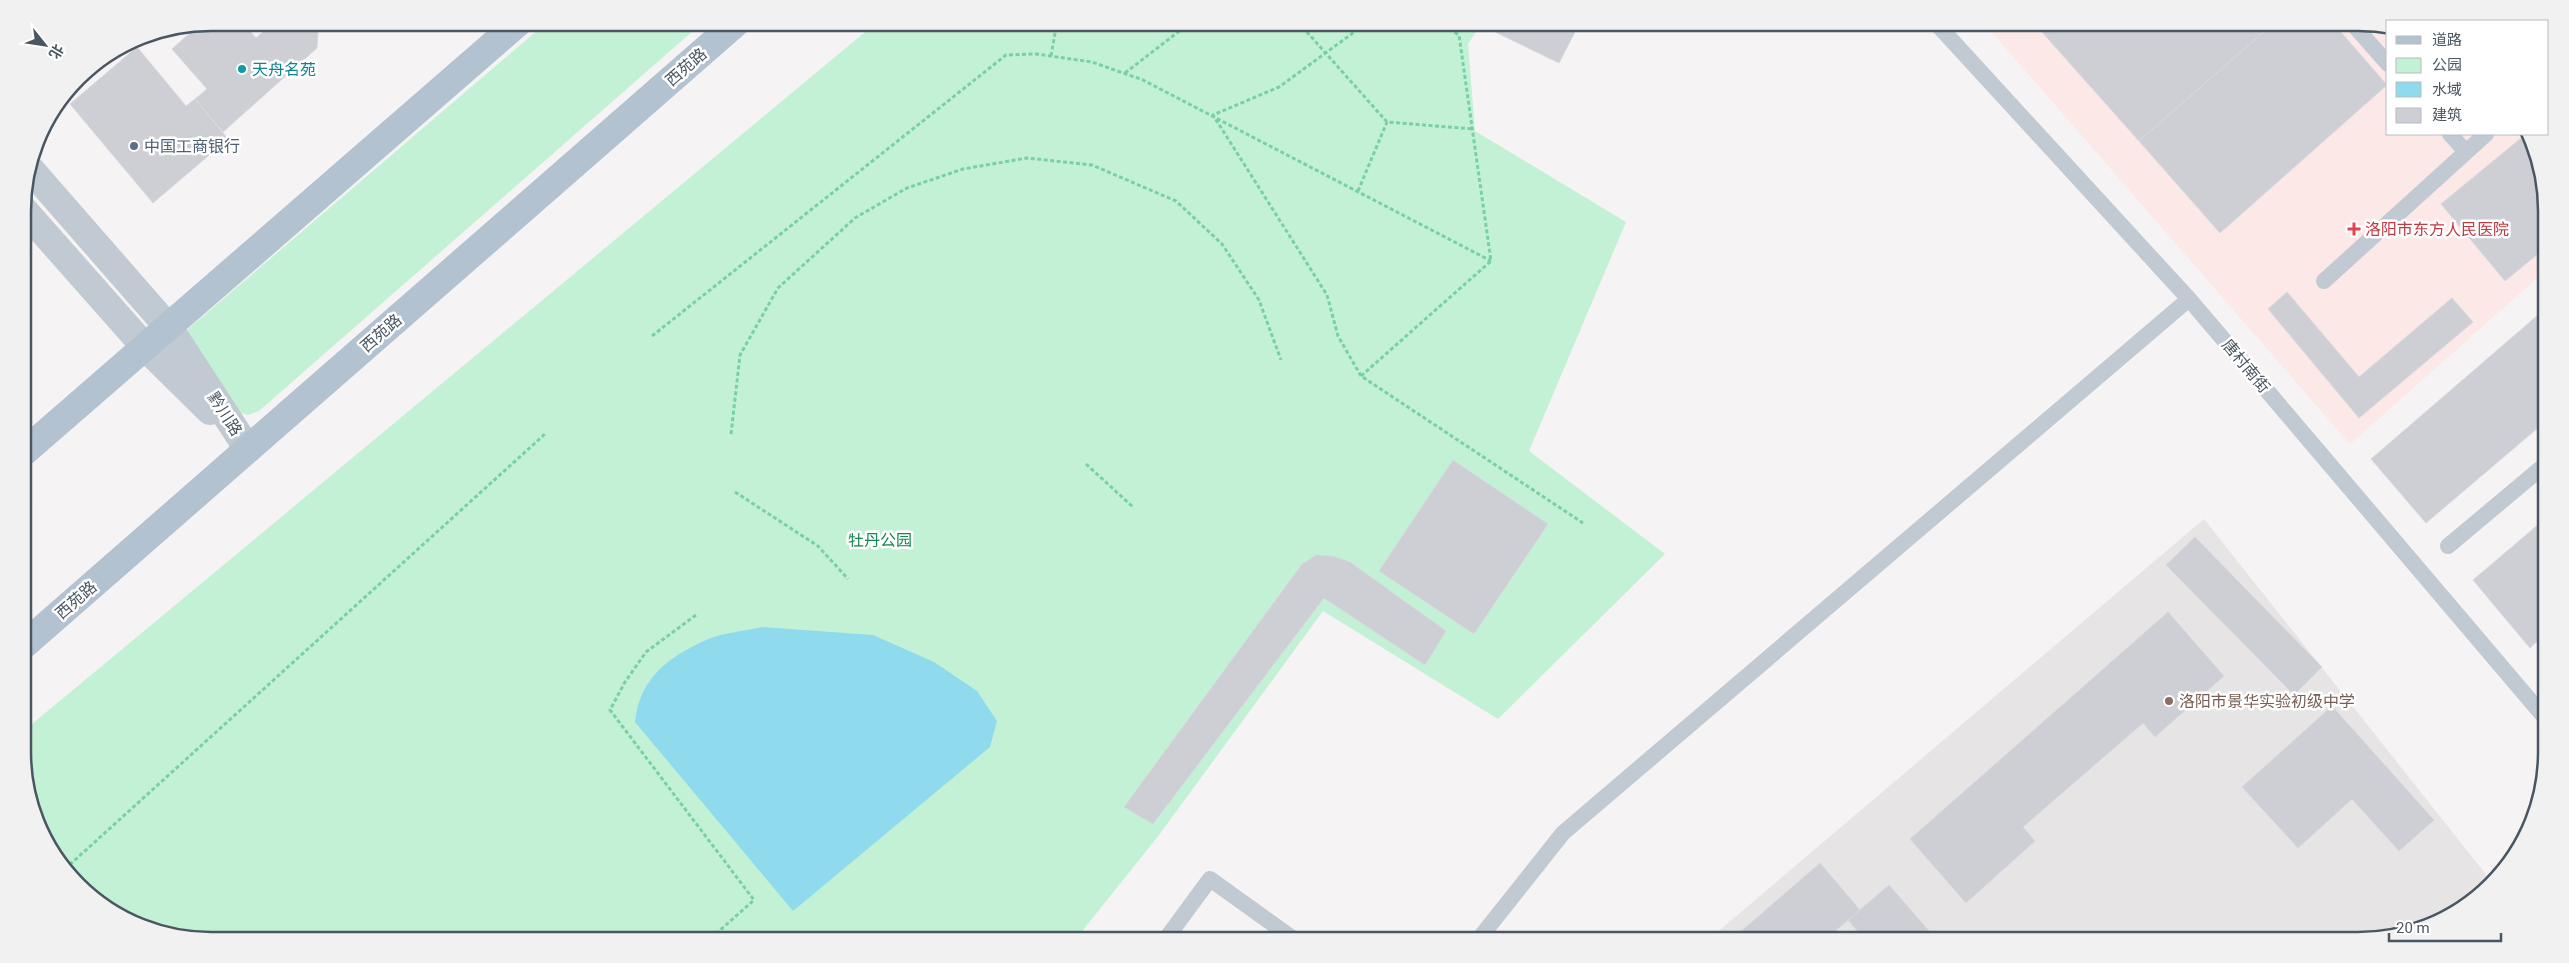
<svg xmlns="http://www.w3.org/2000/svg" width="2569" height="963" font-family="Roboto,'Noto Sans SC',sans-serif">
	<style>
		.education { fill: #e6e4e5 }
		.medical { fill: #fce8e6 }
		.green { fill: #c3f1d5 }
		.water { fill: #90daee }
		.building { fill: #cdcfd5; stroke: #d7d9de }
		.lines { fill: none; stroke-linecap: round; stroke-linejoin: round }
		.path { stroke: #7ad0a6; stroke-width: 3; stroke-dasharray: 4 2.5; stroke-linecap: butt }
		.service { stroke: #c1cad2; stroke-width: 16 }
		.minor { stroke: #c1cad2; stroke-width: 28 }
		.primary { stroke: #b3c2d1; stroke-width: 28 }
		.culture-dot { fill: #0f9aa8; stroke: #fff; stroke-width: 2 }
		.service-dot { fill: #5c6f8a; stroke: #fff; stroke-width: 2 }
		.health-dot { fill: #e0444e; stroke: #fff; stroke-width: 2 }
		.education-dot { fill: #8d6e63; stroke: #fff; stroke-width: 2 }
		.labels { text-anchor: middle; dominant-baseline: central; stroke-width: 5; stroke-linejoin: round; paint-order: stroke }
		.street-label { font-size: 16px; fill: #4a5661; stroke: #fff }
		.culture-label { font-size: 16px; fill: #0d838f; stroke: #fff; text-anchor: start }
		.service-label { font-size: 16px; fill: #4e5e75; stroke: #fff; text-anchor: start }
		.health-label { font-size: 16px; fill: #be3a42; stroke: #fff; text-anchor: start }
		.park-label { font-size: 16px; fill: #17864f; stroke: #fff }
		.education-label { font-size: 16px; fill: #785e54; stroke: #fff; text-anchor: start }
		.rim { fill: none; stroke: #4a5661; stroke-width: 2.5 }
	</style>
	<rect width="100%" height="100%" fill="#f5f3f3"/>
	<path class="education" d="M2204,519L2492,882L2472,902L2419,930L2370,940H1708Z"/>
	<path class="medical" d="M2358,22L2388,27V134H2529L2545,186V271L2350,444L1984,23Z"/>
	<path class="green" d="M546,23H702L259,411L248,415L239,412L183,340L188,329Z
		M876,23H1482L1468,44L1475,131L1626,222L1529,451L1665,554L1498,719L1323,611L1159,835L1075,940H211L150,930L106,909L69,876L42,835L26,788V729Z"/>
	<path class="water" d="M762,627L873,635L934,662L977,691L997,721L990,747L793,911L635,722C639,679 668,657 706,640C722,633 744,631 762,627Z"/>
	<path class="building" d="M211,22H242L256,38L274,22H330L318,32L317,48L223,132L195,99L207,89L172,49L199,25Z
		M1485,22H1580L1559,63L1483,26Z
		M2033,22H2275L2139,141Z
		M2275,22H2332L2387,85L2220,233L2139,141Z
		M137,47L186,106L195,99L228,139L153,203L70,104Z
		M2526,134L2532,139L2545,186V248L2505,281L2441,204Z
		M2287,292L2359,377L2452,298L2473,322L2359,418L2268,309Z
		M2545,309L2546,421L2426,523L2371,459Z
		M1453,460L1548,524L1474,634L1379,571Z
		M2546,518V633L2530,648L2473,580Z
		M2195,537L2322,667L2294,695L2166,565Z
		M1316,555L1332,556L1350,562L1446,631L1425,665L1324,598L1153,824L1124,807L1302,564Z
		M2168,612L2224,676L2155,737L2143,723L2023,827L2035,841L1966,903L1910,839Z
		M2332,706L2434,820L2399,851L2352,799L2298,848L2242,787Z
		M1820,863L1860,910L1848,920L1825,940H1731Z
		M1889,885L1937,940H1865L1848,920Z"/>
	<g class="lines">
		<path class="path" d="M1298,22L1387,122L1473,129
			M1438,22L1459,35L1491,261L1361,376L1583,523
			M1051,56L1057,22
			M1125,73L1191,22
			M1358,191L1387,122
			M652,336L1006,55L1036,54L1092,62L1143,80L1491,261
			M1361,376L1338,336L1327,295L1213,115L1279,87L1368,22
			M731,434L740,355L778,288L855,218L907,188L963,169L1027,158L1092,165L1176,201L1222,244L1259,300L1281,360
			M1086,464L1133,507
			M735,492L818,546L848,579
			M696,615L646,652L625,682L610,710L754,900L709,940
			M65,869L545,434"/>
		<path class="service" d="M1935,22L2189,299L2546,719
			M2351,22L2388,64
			M2450,134L2466,152
			M2324,281L2486,134
			M2448,546L2546,464
			M1165,940L1210,879L1295,940
			M1478,940L1563,833L2189,299"/>
		<path class="minor" d="M31,170L169,328L248,449
			M23,209L145,347L210,411"/>
		<path class="primary" d="M24,452L519,22
			M25,644L737,22"/>
	</g>
	<circle class="culture-dot" cx="242" cy="69" r="5"/>
	<circle class="service-dot" cx="134" cy="146" r="5"/>
	<path class="health-dot" d="M2351.5 221.5h5v5h5v5h-5v5h-5v-5h-5v-5h5z"/>
	<circle class="education-dot" cx="2169" cy="701" r="5"/>
	<g class="labels">
		<g class="street-label">
			<text transform="translate(686 67) rotate(-41)">西苑路</text>
			<text transform="translate(381 333) rotate(-41)">西苑路</text>
			<text transform="translate(2246 366) rotate(50)">唐村南街</text>
			<text transform="translate(225 414) rotate(57)">黔川路</text>
			<text transform="translate(76 600) rotate(-41)">西苑路</text>
		</g>
		<g class="culture-label">
			<text x="252" y="69">天舟名苑</text>
		</g>
		<g class="service-label">
			<text x="144" y="146">中国工商银行</text>
		</g>
		<g class="health-label">
			<text x="2365" y="229">洛阳市东方人民医院</text>
		</g>
		<g class="park-label">
			<text x="880" y="540">牡丹公园</text>
		</g>
		<g class="education-label">
			<text x="2179" y="701">洛阳市景华实验初级中学</text>
		</g>
	</g>
	<path d="M0 0H2569V963H0ZM211 31H2358A180 180 0 0 1 2538 211V752A180 180 0 0 1 2358 932H211A180 180 0 0 1 31 752V211A180 180 0 0 1 211 31Z" fill="#f1f1f2" fill-rule="evenodd"/>
	<path class="rim" d="M211 31H2358A180 180 0 0 1 2538 211V752A180 180 0 0 1 2358 932H211A180 180 0 0 1 31 752V211A180 180 0 0 1 211 31Z"/>
	<rect x="2386" y="20" width="162" height="115" fill="#ffffff" stroke="#b7bbc0"/>
	<rect x="2396" y="36" width="25" height="8" fill="#b3c2d1" stroke="#b7bbc0"/>
	<text x="2432" y="45" font-size="15" fill="#4a5661">道路</text>
	<rect x="2396" y="58" width="25" height="15" fill="#c3f1d5" stroke="#b7bbc0"/>
	<text x="2432" y="70" font-size="15" fill="#4a5661">公园</text>
	<rect x="2396" y="82" width="25" height="15" fill="#90daee" stroke="#b7bbc0"/>
	<text x="2432" y="95" font-size="15" fill="#4a5661">水域</text>
	<rect x="2396" y="108" width="25" height="15" fill="#cdcfd5" stroke="#b7bbc0"/>
	<text x="2432" y="120" font-size="15" fill="#4a5661">建筑</text>
	<g transform="translate(45 45) rotate(120)" stroke="#ffffff" stroke-width="4" paint-order="stroke">
	<path d="M0-4L9 19L0 12L-9 19Z" fill="#4a5661"/>
	<text y="-8" font-size="14" font-weight="bold" text-anchor="middle" fill="#4a5661">北</text>
	</g>
	<path d="M2389 933v8h112v-8" fill="none" stroke="#4a5661" stroke-width="2.5"/>
	<text x="2396" y="933" font-size="15" fill="#4a5661" stroke="#ffffff" stroke-width="4" paint-order="stroke">20 m</text>
</svg>
